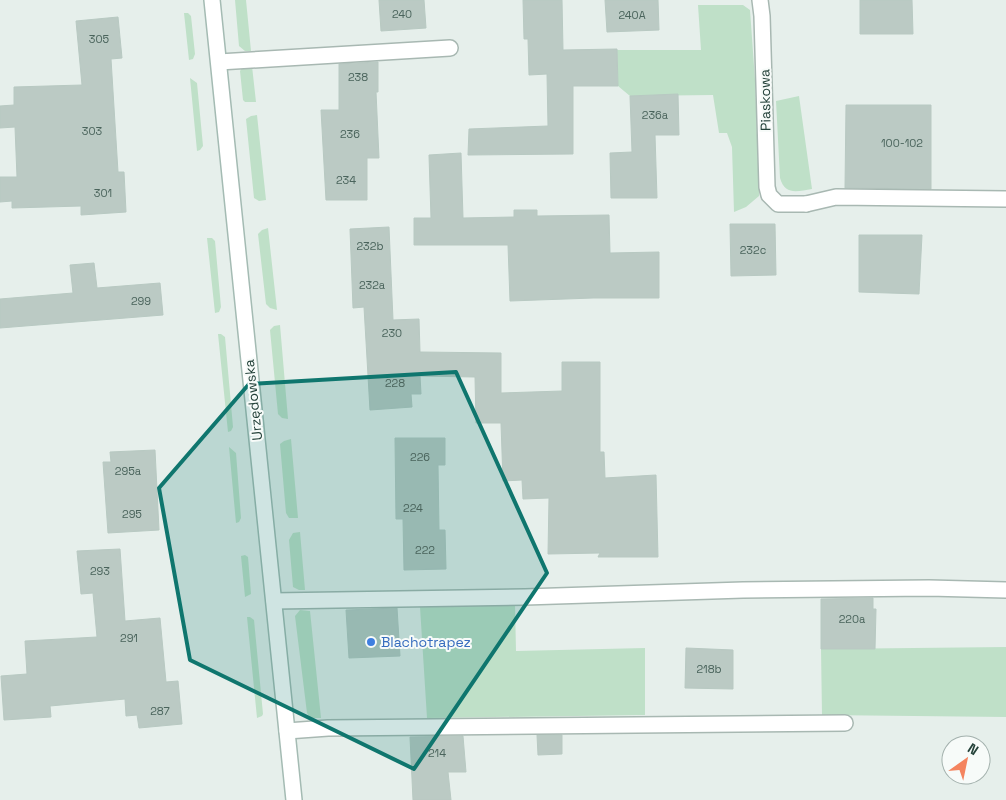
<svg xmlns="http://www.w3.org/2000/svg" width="1006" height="800" font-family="'Space Grotesk',sans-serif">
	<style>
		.green { fill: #bfe0c8 }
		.building { fill: #bbcac4; stroke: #b8c9c2 }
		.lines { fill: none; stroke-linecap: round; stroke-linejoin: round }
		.lane-casing { stroke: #a8b8b2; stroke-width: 18 }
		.street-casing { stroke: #a8b8b2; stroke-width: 18 }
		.secondary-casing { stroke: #a4bbb3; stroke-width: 18 }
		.lane { stroke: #fff; stroke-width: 15 }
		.street { stroke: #fff; stroke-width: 15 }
		.secondary { stroke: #fff; stroke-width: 15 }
		.marked { fill: #0f766e; fill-opacity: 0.2; stroke: #0f766e; stroke-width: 4; stroke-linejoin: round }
		.shop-dot { fill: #3f7fe0; stroke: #f7fbf9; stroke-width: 2 }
		.labels { text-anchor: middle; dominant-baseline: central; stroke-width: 4; stroke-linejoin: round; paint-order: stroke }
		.number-label { font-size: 11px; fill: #4a645c }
		.street-label { font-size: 14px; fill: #24423a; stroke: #f7fbf9 }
		.shop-label { font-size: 14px; fill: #366cbe; stroke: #f7fbf9; text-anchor: start }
	</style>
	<rect width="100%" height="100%" fill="#e6efeb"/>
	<path class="green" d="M235,0H246L251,51H245L239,46Z
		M698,5H743L750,10L755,80L759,192V196L746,207L734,212L732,147L727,133H719L713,95L630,96L618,86L617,50H701Z
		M184,13H188L191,16L195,54L193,59L189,60Z
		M252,66L256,102H245L243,100L240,71L242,68Z
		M190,78L197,83L203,146L200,150L197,151Z
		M799,96L812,189C798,191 785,196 780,178L776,101Z
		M257,115L266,200L259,201L254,198L246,119L251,116Z
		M268,228L277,310L270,308L266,304L258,234L262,230Z
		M207,238H212L215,241L221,307L219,312L215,313Z
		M280,325L288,419L282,418L278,414L270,330L274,326Z
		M218,334H221L225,337L233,427L231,431L228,432Z
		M291,439L298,518H289L286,513L280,444L284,441Z
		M229,447L236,453L241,518L239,522L236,523Z
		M300,532L305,590H299L293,587L289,540L293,533Z
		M245,555L248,557L251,594L245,597L241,556Z
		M515,605L516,651L645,648V715L427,718L420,607Z
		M300,610L310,611L321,718H310L307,713L295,616Z
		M247,617H250L254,620L263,714L262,716L257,718Z
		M1006,647V717L822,715L821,649Z"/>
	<path class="building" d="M379,0H424L426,28L381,31Z
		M523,0H562L563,50L617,49L618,86H573V154L468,155L469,129L548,126L547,74L529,75L528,39H524Z
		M605,0H658L659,30L607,32Z
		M860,0H912L913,34H860Z
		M118,17L122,58L111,59L118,172H124L126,212L81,215V206L12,208V201L0,202V177H17L15,127L0,128V106L14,105V87L82,85L76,21Z
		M378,62V92H376L379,158H367V200H326L321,110H339V64Z
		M678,94L679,135H655L657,198H611L610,153L632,152L630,96Z
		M846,105H931V189L845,188Z
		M461,153L463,218L514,217V210H537V216L609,215L610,253L659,252V298H593L510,301L508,245H414V218H431L429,155Z
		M730,224H775L776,275L731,276Z
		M389,227L393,320L419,319L420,352L501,353V393L562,391V362H600V452H604L605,478L656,475L658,557H598L600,553L548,554L549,498L523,499L522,480L503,481L501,423H476L475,377L420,376L421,394H411L412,407L370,410L364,307L353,308L350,229Z
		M859,235H922L919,294L859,292Z
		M94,263L97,288L160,283L163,315L0,328V299L73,293L70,265Z
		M395,438H445V465H438L439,530H445L446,569L404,570L403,519H396Z
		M155,450L159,530L108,533L103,462H111L110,452Z
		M120,549L125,621L160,618L166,682L178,681L182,724L139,728L137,715L126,716L125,699L50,706L51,717L4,720L1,676L27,674L25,641L97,637L93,593L81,594L77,551Z
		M873,598V609H876L875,649H821V599Z
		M397,608L400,656L349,658L346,610Z
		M686,648L733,650V689L685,688Z
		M537,735H562V754L538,755Z
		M463,736L466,772H448L451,800H413L410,737Z"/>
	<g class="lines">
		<g class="lane-casing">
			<path id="lane" d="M219,62L450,48
				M806,204L836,197L1006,199
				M274,601L525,597L743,590L929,588L1006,590
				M287,731L328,728L845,723"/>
		</g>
		<g class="street-casing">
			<path id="street" d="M760,0L762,16L767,187L769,195L778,204H806"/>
		</g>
		<g class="secondary-casing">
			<path id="secondary" d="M212,0L294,800"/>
		</g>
		<use href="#lane" class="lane"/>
		<use href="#street" class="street"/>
		<use href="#secondary" class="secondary"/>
	</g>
	<path class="marked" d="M456,372L547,573L414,769L190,660L159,488L249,384Z"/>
	<circle class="shop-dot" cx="371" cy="642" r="5"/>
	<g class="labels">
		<g class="number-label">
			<text x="402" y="14">240</text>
			<text x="632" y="15">240A</text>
			<text x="99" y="39">305</text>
			<text x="358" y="77">238</text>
			<text x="655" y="115">236a</text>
			<text x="92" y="131">303</text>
			<text x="350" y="134">236</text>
			<text x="902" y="143">100-102</text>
			<text x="346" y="180">234</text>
			<text x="103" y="193">301</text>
			<text x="370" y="246">232b</text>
			<text x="753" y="250">232c</text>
			<text x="372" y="285">232a</text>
			<text x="141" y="301">299</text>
			<text x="392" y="333">230</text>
			<text x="395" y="383">228</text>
			<text x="420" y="457">226</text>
			<text x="128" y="471">295a</text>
			<text x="413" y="508">224</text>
			<text x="132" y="514">295</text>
			<text x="425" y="550">222</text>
			<text x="100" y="571">293</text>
			<text x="852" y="619">220a</text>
			<text x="129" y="638">291</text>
			<text x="709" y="669">218b</text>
			<text x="160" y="711">287</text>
			<text x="437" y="753">214</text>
		</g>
		<g class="street-label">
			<text transform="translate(765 100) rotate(-91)">Piaskowa</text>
			<text transform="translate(253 400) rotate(-96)">Urzędowska</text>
		</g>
		<g class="shop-label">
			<text x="381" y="642">Blachotrapez</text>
		</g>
	</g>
	<g transform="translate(966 760) rotate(33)"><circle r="24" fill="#f7fbf9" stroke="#a3b1ad"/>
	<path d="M0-4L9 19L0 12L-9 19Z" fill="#f4845f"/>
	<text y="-8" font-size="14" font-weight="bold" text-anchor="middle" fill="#24423a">N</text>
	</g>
</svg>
